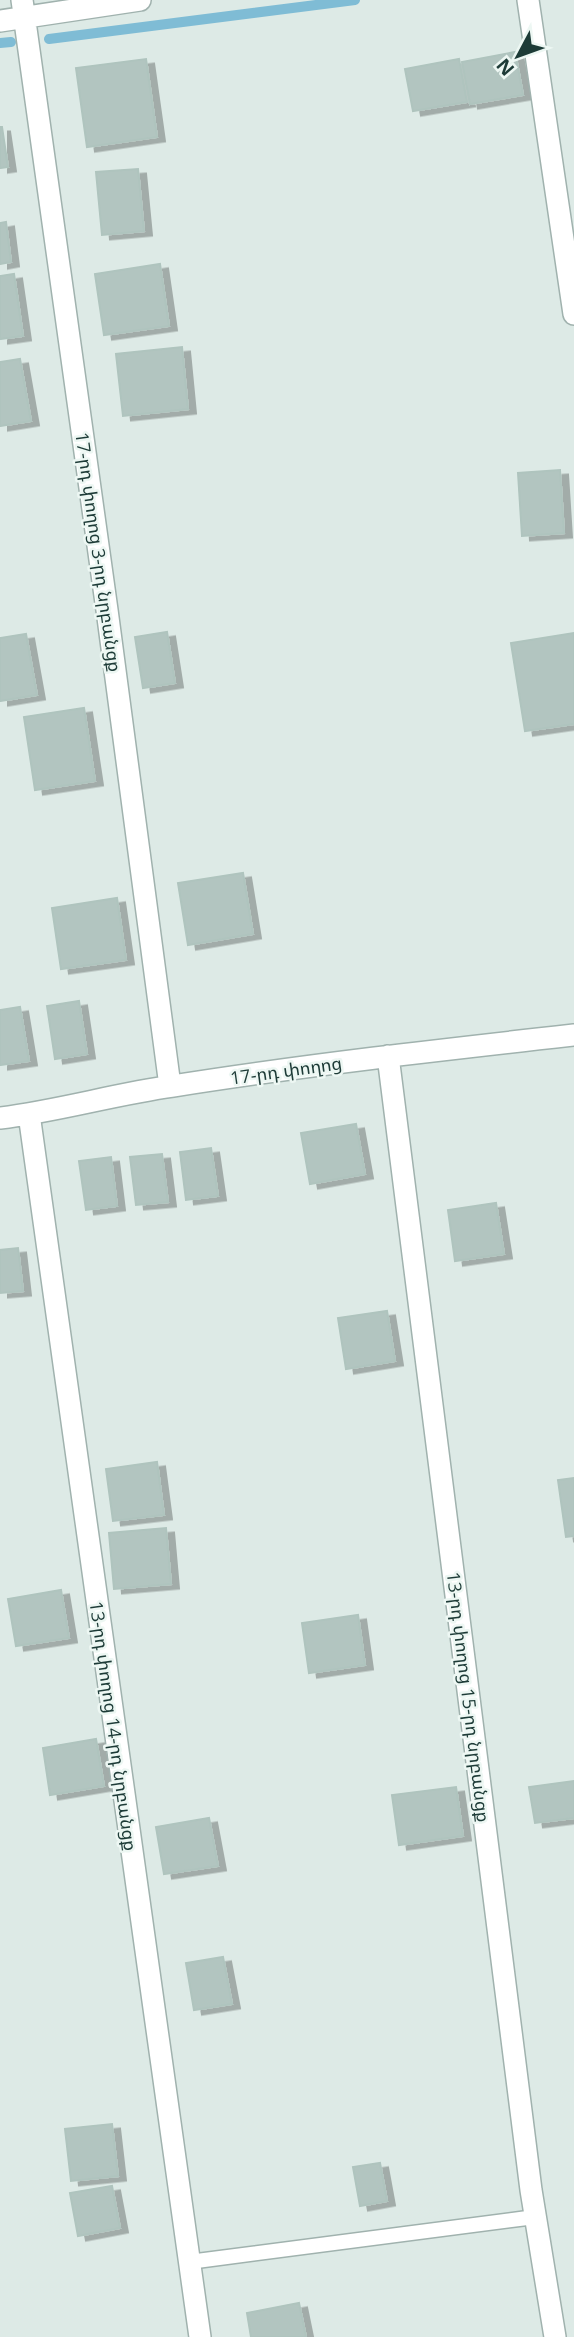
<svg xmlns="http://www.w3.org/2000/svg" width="574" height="2337" font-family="'Open Sans','Noto Sans Armenian',sans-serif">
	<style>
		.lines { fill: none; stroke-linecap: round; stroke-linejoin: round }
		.stream { stroke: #7fbcd5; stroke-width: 10 }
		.building { fill: #b2c5c0; stroke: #afc4be; stroke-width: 2; filter: url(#shadow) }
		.lane-casing { stroke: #a0b2ae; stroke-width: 17 }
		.street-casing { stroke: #a0b2ae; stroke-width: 24 }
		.lane { stroke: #fff; stroke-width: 14 }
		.street { stroke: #fff; stroke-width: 21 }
		.labels { text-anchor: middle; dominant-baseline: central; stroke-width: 5; stroke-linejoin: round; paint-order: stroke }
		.street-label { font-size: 18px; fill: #1d3b37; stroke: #edf7f3 }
	</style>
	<defs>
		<filter id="shadow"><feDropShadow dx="8" dy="4.5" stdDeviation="0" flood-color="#0004"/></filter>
	</defs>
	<rect width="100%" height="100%" fill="#ddeae6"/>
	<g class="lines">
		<path class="stream" d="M49,39L355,0
			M0,43L11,42"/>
	</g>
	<path class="building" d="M515,52L523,95L470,104L462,62Z
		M146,59L157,137L87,147L76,68Z
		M459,59L467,102L413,111L405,69Z
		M0,127H2L8,167L0,168Z
		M138,169L144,231L102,235L96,172Z
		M6,222L11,262L0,264V223Z
		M160,264L169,326L104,335L95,274Z
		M14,274L23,336L0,339V276Z
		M182,347L188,409L123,416L116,354Z
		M20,359L31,421L0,426V362Z
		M560,470L564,533L522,536L518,473Z
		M167,632L175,683L143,688L135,637Z
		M574,633V724L525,731L511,643Z
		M26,634L37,695L0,701V638Z
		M84,708L95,781L35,790L24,717Z
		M243,873L253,934L188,945L178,883Z
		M117,898L126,960L61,969L52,908Z
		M79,1001L87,1054L55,1059L47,1006Z
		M20,1007L29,1061L0,1065V1010Z
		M356,1124L365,1174L310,1184L301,1133Z
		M211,1148L218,1196L186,1200L180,1152Z
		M162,1154L168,1202L136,1205L130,1157Z
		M111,1157L117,1206L86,1210L79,1161Z
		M496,1203L504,1254L455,1261L448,1210Z
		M18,1248L23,1291L0,1293V1250Z
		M387,1311L395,1361L346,1369L338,1318Z
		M157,1462L164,1515L113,1521L106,1469Z
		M574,1478V1536L566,1537L558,1480Z
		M166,1528L171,1584L114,1589L109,1533Z
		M61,1590L69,1638L16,1646L8,1599Z
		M358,1615L365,1665L309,1673L302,1623Z
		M96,1739L104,1786L50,1795L43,1748Z
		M574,1781V1818L535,1823L529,1787Z
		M456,1787L463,1836L399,1845L392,1795Z
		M209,1818L218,1866L164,1874L156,1827Z
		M223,1957L232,2004L194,2010L186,1963Z
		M112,2124L118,2176L71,2181L65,2129Z
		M380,2163L387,2201L360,2206L353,2167Z
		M112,2186L120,2228L78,2236L70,2193Z
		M299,2303L306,2337H251L247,2313Z"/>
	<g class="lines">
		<g class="lane-casing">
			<path id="lane" d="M189,2262L535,2217"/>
		</g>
		<g class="street-casing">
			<path id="street" d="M22,0L107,610L170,1086
				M528,0L574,314
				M0,21L140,0
				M388,1056L531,2190L555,2337
				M29,1114L200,2337
				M0,1118C58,1111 115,1094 173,1086C306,1065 440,1050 574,1035"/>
		</g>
		<use href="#lane" class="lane"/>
		<use href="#street" class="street"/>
	</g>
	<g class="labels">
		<g class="street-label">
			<text transform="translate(99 552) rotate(82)">17-րդ փողոց 3-րդ նրբանցք</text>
			<text transform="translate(286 1070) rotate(-8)">17-րդ փողոց</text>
			<text transform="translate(469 1697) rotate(83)">13-րդ փողոց 15-րդ նրբանցք</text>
			<text transform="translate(114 1726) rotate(82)">13-րդ փողոց 14-րդ նրբանցք</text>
		</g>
	</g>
	<g transform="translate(518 56) rotate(229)" stroke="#edf7f3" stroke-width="5" paint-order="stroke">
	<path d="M0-5L12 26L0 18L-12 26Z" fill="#1d3b37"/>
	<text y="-10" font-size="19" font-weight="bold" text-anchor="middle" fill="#1d3b37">N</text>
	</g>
</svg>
